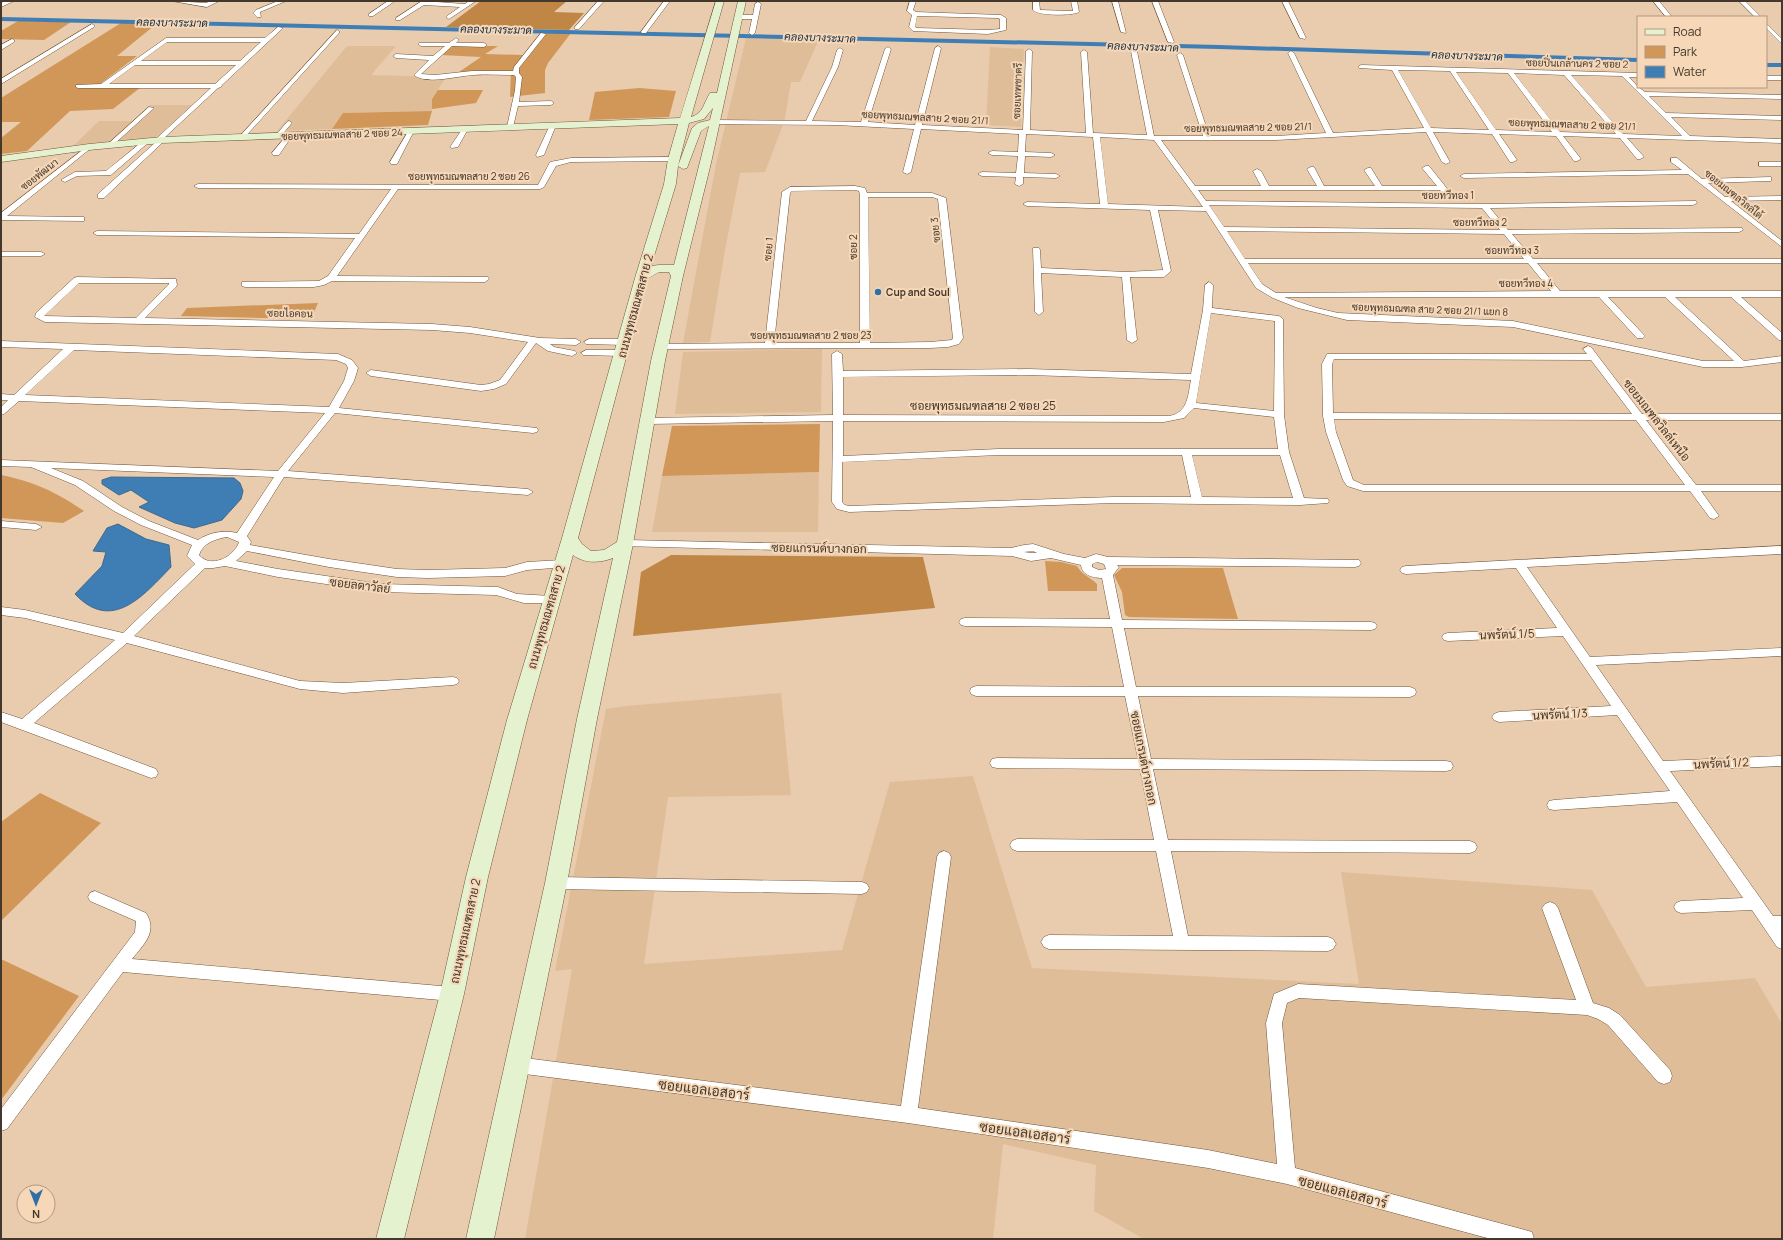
<svg xmlns="http://www.w3.org/2000/svg" width="1783" height="1240" font-family="Manrope,Sarabun,sans-serif">
	<style>
		.built { fill: #e0bd99 }
		.green { fill: #d09758 }
		.forest { fill: #bf8645 }
		.water { fill: #3e7eb5; stroke: #40698c }
		.lines { fill: none; stroke-linecap: round; stroke-linejoin: round }
		.canal { fill: #3e7eb5; fill-rule: evenodd }
		.street-casing { stroke: #70563b; stroke-width: 1 }
		.secondary-casing { stroke: #70563b; stroke-width: 1 }
		.street { fill: #fff; fill-rule: evenodd }
		.secondary { fill: #e4f2cf; fill-rule: evenodd }
		.poi-dot { fill: #2f6fa6; stroke: #f6d8b9; stroke-width: 1.5 }
		.labels { text-anchor: middle; dominant-baseline: central; stroke-width: 4; stroke-linejoin: round; paint-order: stroke }
		.far-street-label { font-size: 10px; fill: #44382c; stroke: #f6d8b9 }
		.far-poi-label { font-size: 10px; font-weight: bold; fill: #44382c; stroke: #f6d8b9; text-anchor: start }
		.far-water-label { font-size: 11px; font-style: italic; fill: #132e46; stroke: #f6d8b9 }
		.street-label { font-size: 12px; fill: #44382c; stroke: #f6d8b9 }
		.near-street-label { font-size: 14px; fill: #44382c; stroke: #f6d8b9 }
	</style>
	<rect width="100%" height="100%" fill="#e9cbad"/>
	<path class="built" d="M746,38L819,39L800,82H791L785,119L765,172L740,173L725,250L710,342L683,343L716,164Z
		M347,46H396L371,75L446,77L432,99V111L343,113L332,129L277,131Z
		M990,47L1024,49L1021,127L986,125Z
		M150,105H192L157,137L74,145L99,121H133Z
		M822,349L821,412L675,414L683,352Z
		M819,472L818,532H652L662,476Z
		M781,693L791,795L668,797L644,964L842,950L890,782L973,776L1032,968L1359,984L1341,872L1592,890L1646,987L1755,978L1782,1024V1239H1144L1094,1211L1096,1165L1003,1144L993,1239H525L572,969L555,971L606,709L626,706Z"/>
	<path class="green" d="M18,21L71,22L44,40L1,39V31Z
		M121,23L155,25L117,56H137L96,87H141L113,109L70,111L27,151L1,154V138L21,122H1V98Z
		M541,33H571L548,63L545,70V93L510,97L511,71L459,72L481,57L441,55L453,46H498L485,54L523,55Z
		M639,88L676,91L669,117L589,120L595,92Z
		M438,90H483L476,103L432,109V99Z
		M432,111L428,125L332,129L343,113Z
		M318,303L311,319L181,316L187,308Z
		M820,424L819,472L662,476L672,426Z
		M1,475C35,482 56,492 84,511L63,523L1,518Z
		M1045,561L1061,562L1077,566C1082,575 1090,577 1097,584V591H1048Z
		M1122,568H1223L1238,619L1129,617L1125,615L1122,592L1114,575Z
		M40,793L101,823L1,921V822Z
		M1,959L79,996L1,1100Z"/>
	<path class="forest" d="M481,1H567L554,12L584,13L569,30L446,27Z
		M671,555L923,557L935,608L633,636L641,572Z"/>
	<path class="water" d="M111,477L234,478L240,483L243,491L241,499L222,520L194,528L175,523L139,507L149,502L131,490L119,495L102,484V480Z
		M118,524L146,539L169,545L171,567C143,596 112,633 75,594L102,566L106,552L93,551L107,528Z"/>
	<g class="lines">
		<path class="canal" d="M1,17L1219,45L1638,58V62L1219,49L1,21Z
			M1766,63H1782V67H1766Z"/>
		<g class="street-casing">
			<path id="street" d="M6,1H14L1,7V3Z
				M172,1L206,3L211,1H219L207,7Z
				M278,1H286L260,12L261,17H257L253,13L256,10Z
				M388,1H395L373,16H369V14Z
				M422,1L465,4L469,1H476L449,19L446,17L447,16L460,7L424,5L400,20H396V18Z
				M598,1H604L579,29H575V27Z
				M664,1H670L646,33H642L641,32Z
				M910,1H916L913,10L916,12L1001,15L1006,18V30L988,34L913,31L909,27L912,15L907,11ZM917,16L998,18L1000,19V29L988,30L917,28L915,27Z
				M1033,1H1039L1040,10L1070,11H1073L1071,1H1077L1079,12C1072,16 1038,16 1033,10Z
				M1112,1H1118L1126,33L1121,32Z
				M1152,1H1158L1174,42L1173,43L1168,42Z
				M1282,1H1288L1306,38L1305,39L1300,38Z
				M1653,1H1659L1672,17H1666Z
				M1739,1H1745L1761,17H1755Z
				M758,2L761,4L755,33L752,35L749,33L752,19H739L736,17L739,15H753L755,4Z
				M1766,23L1782,39V44L1766,28Z
				M92,24L95,26L94,27L1,84V79Z
				M278,27L283,28L222,85L221,87L218,88L164,138L165,140L164,141L104,198H98V194L156,142L155,140L156,139L211,88H78L76,87V85L101,84L166,38H265ZM167,42H261L240,61H141ZM135,65H236L215,84H109Z
				M337,30L339,31V33L244,138H240V136Z
				M541,33L546,34L519,68V73L522,77L519,102L551,101L554,103L551,105L518,106L513,127L510,129L507,127L515,90L516,77L514,75C500,75 487,74 473,75C457,76 427,85 414,75L429,60L396,58L393,56L396,54L433,56L445,46H421L418,44L419,43H449L456,38L459,40L456,43H484L487,45L484,47L452,46L421,74L435,75L472,71H513L514,67Z
				M12,39L14,40V42L1,50V45Z
				M938,46L941,48L922,125L1023,130L1026,51L1029,49L1032,51L1030,130L1086,133L1081,52L1084,50L1087,52L1093,133L1147,135L1131,51L1134,49L1137,51L1154,136H1203L1177,55L1180,53L1183,55L1209,136H1276L1326,133L1288,53L1291,51L1294,53L1333,133L1424,128L1392,70L1359,68L1358,67L1361,65L1638,73V77H1629L1638,87L1645,92L1782,95V99L1649,96L1666,113L1782,116V120L1671,117L1690,136L1782,139V143L1627,138L1644,157L1640,159H1637L1620,138L1563,136L1581,159L1577,161H1574L1556,136L1499,134L1517,160L1513,162H1510L1492,134L1433,132L1450,162L1446,164L1442,162L1426,132L1276,140H1161L1195,186H1261L1253,171L1257,169L1261,171L1269,186H1317L1307,169L1311,167H1314L1324,186H1375L1364,170L1368,168H1371L1382,186H1437L1422,168L1426,166H1429L1453,196L1449,198H1446L1440,190H1198L1206,201L1484,204L1696,201L1697,203L1693,205L1490,208L1508,230L1742,228L1743,230L1739,232L1512,234L1533,259H1782V263H1537L1560,291H1782V297H1741L1782,333V341L1779,340L1731,297H1675L1744,361L1782,356V362L1742,367H1703L1513,327L1347,320L1298,308L1273,298L1256,288L1206,211L1158,210L1171,271L1164,277H1130L1137,340L1132,343L1127,340L1122,277L1041,273L1043,312L1039,315L1035,312L1033,248H1039L1040,250L1041,268L1126,272L1163,270L1150,210L1027,206L1023,204L1027,202L1100,204L1093,137L1026,134L1025,152L1051,153L1055,155L1051,157L1025,156L1024,173L1056,174L1060,176L1056,178L1023,177V184L1019,186L1015,184L1016,177L982,176L978,174L982,172L1016,173L1018,156L992,155L988,153L992,151L1018,152L1019,134L921,129L911,172L907,174L903,172L914,129L836,125L715,124L712,122L715,120L806,121L832,67L837,50L840,48L843,50L838,67L812,121L861,122L885,49L888,47L891,49L868,122L915,125L935,48ZM1398,70L1450,71L1489,130L1431,128ZM1456,72L1508,73L1552,132L1496,130ZM1514,73L1564,75L1616,134L1560,132ZM1571,75L1622,76L1682,136L1623,134ZM1100,137L1154,140L1203,207L1108,204ZM1209,205L1482,208L1500,230L1224,227ZM1227,231L1504,234L1524,259H1245ZM1248,263H1528L1551,291L1276,293L1262,284ZM1284,297H1599L1637,338H1643L1645,336L1643,334L1608,297H1665L1734,361H1703L1513,321L1338,313L1317,308Z
				M1766,76H1782V80H1766Z
				M149,107L154,108L112,146H108V144Z
				M289,121L292,123L291,124L280,137H276V135L287,122Z
				M553,123L556,125L544,155L537,157L536,155L550,125Z
				M465,127L468,129L458,147L452,148L450,147L463,128Z
				M409,130L414,131L397,164H391L390,162Z
				M287,135L292,136L279,155H273L272,153Z
				M143,141L149,142L111,175L77,176L65,182L61,180L75,172L106,171Z
				M89,145L93,147L91,148L7,216L81,217H84V221L1,220V213Z
				M673,157L677,159L676,161L571,162L556,166L544,187L540,189H398L337,276L488,277L489,279L485,282L332,281L324,285L314,287H245L242,286V282L319,281L328,276L355,238L97,235L93,233L97,231L359,234L391,189L198,188L194,186L198,184L538,185L550,162L571,158Z
				M1671,158H1677L1702,179L1771,177V181H1768L1708,183L1725,197L1782,196V200L1731,201L1782,241V247L1688,174L1464,178L1460,176L1464,174L1682,170L1671,162Z
				M1759,162H1782V166H1759Z
				M855,186L865,188L867,193H932L946,198L963,338L959,344L948,347L930,348L658,349L656,347L658,345L661,344L765,343L782,192L790,187ZM855,190L859,191L860,195V343H774L790,193L792,191ZM868,197H932L938,199L953,338L952,340L930,342L870,343Z
				M1,252H41L45,254L41,256H1Z
				M77,277L176,279L177,285L176,287L145,318L432,324L470,327L540,338L576,339L581,342L576,345L550,344L554,347L575,351L577,353L572,356L548,351L536,343L506,384L494,389L481,391L371,376L366,373L371,370L481,385L489,384L500,380L528,342L470,333L432,330L45,322L35,317L36,313L74,278ZM79,283H169V284L136,318L44,316Z
				M1209,282L1213,285L1212,308L1279,316L1283,319L1284,415L1289,452L1304,498L1328,499L1329,501L1328,503L1300,505L1114,503L849,512L837,509L832,502L833,421L648,424L643,421L648,418L833,415L832,354L837,351L842,354L843,371L1028,369L1191,374L1203,310L1205,285ZM1211,313L1275,321L1274,411L1196,403ZM1028,375L1191,380C1188,395 1188,413 1169,416L843,415V377ZM1194,408L1274,417L1278,449H999L843,456V421L1164,422L1184,418ZM999,455H1182L1191,497H1114L849,506L845,505L842,502V462ZM1192,455H1280L1293,498L1202,497Z
				M589,339H625L630,342L625,345L586,344L584,342Z
				M1,341L338,354L352,360L358,368L354,381L339,408L537,428L538,430L537,432L533,433L335,413L288,471L528,489L533,492L528,495L284,477L247,536L251,542L250,545L329,559L397,569L428,570L505,568L527,562L562,560L566,561L568,564L566,567L527,570L505,576L428,578L397,577L329,567L247,551L236,561L278,569L381,584L498,587L517,594L551,596L555,597L557,600L555,603H524L496,595L381,592L278,577L225,566L213,568H205L134,636L300,681L343,683L453,677L457,678L459,681L457,684L453,685L343,693L300,689L127,643L34,723L156,769L158,773L156,777L151,778L1,722V712L22,719L115,640L25,618L1,615V607L25,610L123,633L195,564L187,556L192,545L141,525L114,511L75,485L31,467L1,466V460L278,471L325,413L19,401L4,414L1,415V407L8,400H1V394L14,395L63,349L1,347ZM74,350L336,360L346,364L348,368L344,381L329,407L25,395ZM51,468L274,477L237,533C224,530 210,532 198,540L149,521L122,507L83,481ZM227,537L239,542C234,557 211,569 199,555C203,543 215,539 227,537Z
				M1588,346L1591,347L1642,414H1782V420H1646L1696,485H1782V491H1701L1719,516L1714,519L1710,518L1690,491H1363L1347,486L1343,480L1326,432L1323,416L1322,364L1327,354H1587L1583,349ZM1334,359L1591,360L1632,414L1333,413L1332,364ZM1334,419L1636,420L1685,485H1364L1353,480L1336,432Z
				M586,350H622L627,353L622,356L583,355L581,353Z
				M1,521L36,524L42,527L36,530L1,527Z
				M625,540L1011,548L1024,545L1033,544L1064,554L1085,558L1096,554L1108,557L1359,560L1361,563L1359,566L1355,567L1117,565L1119,567L1113,575L1122,620L1371,622L1375,623L1377,626L1375,629L1371,630L1124,628L1136,687H1410L1415,689L1416,692L1415,695L1410,697L1138,696L1151,759L1446,761L1451,762L1453,766L1451,770L1446,771L1153,769L1168,840L1470,841L1475,843L1477,847L1475,851L1470,853L1171,851L1188,936L1328,937L1333,939L1336,944L1333,949L1328,951L1049,949L1044,947L1041,942L1044,937L1049,935L1173,936L1156,851H1017L1012,849L1010,845L1012,841L1017,839L1154,840L1140,769L997,768L992,767L990,763L992,759L997,758L1138,759L1125,696H976L971,694L970,691L971,688L976,686L1124,687L1112,627L965,626L961,625L959,622L961,619L965,618L1110,619L1102,578C1093,578 1082,575 1081,565L1051,558L1031,561L1012,556L621,546L619,544L621,542ZM1033,551L1037,553H1031L1024,552ZM1097,562L1104,564L1106,569L1099,570L1092,567V564Z
				M1782,546V554L1527,567L1590,657L1782,648V656L1596,665L1663,761L1782,756V766L1670,771L1773,916H1782V949L1777,947L1752,910L1681,913L1676,911L1674,907L1676,903L1681,901L1743,898L1677,802L1554,810L1549,809L1547,805L1549,801L1554,800L1670,791L1617,715L1499,722L1494,720L1492,717L1494,714L1499,712L1611,706L1563,636L1448,641L1444,640L1442,637L1444,634L1448,633L1557,628L1516,568L1406,574L1402,573L1400,570L1402,567L1406,566Z
				M944,851L949,853L951,857L918,1108L1208,1150L1277,1164L1266,1023L1274,994L1298,984L1576,1000L1542,908L1545,904L1550,902L1555,904L1558,908L1593,1003L1609,1008L1620,1015L1670,1070L1672,1076L1670,1082L1664,1084L1658,1082L1608,1025L1598,1019L1587,1015L1299,998L1287,1003L1282,1023L1295,1168L1525,1230L1532,1232L1534,1239H1491L1287,1184L1208,1168L908,1123L517,1073L511,1070L509,1065L511,1060L517,1057L901,1106L937,857L939,853Z
				M556,877L862,882L867,884L869,888L867,892L862,894L556,889L551,887L549,883L551,879Z
				M95,891L146,913C158,932 144,944 132,959L452,987L458,989L460,994L458,999L452,1001L123,972L7,1129L1,1131V1109L135,932L136,921L90,901L88,897L90,893Z"/>
		</g>
		<g class="secondary-casing">
			<path id="secondary" d="M716,1H724L691,117C704,113 703,104 710,93H717L738,1H746L711,163L683,276L665,361L633,544L597,719L567,883L494,1239H466L545,883L577,719L613,558C600,563 585,564 573,555L527,720L488,877L464,994L404,1239H376L440,994L466,877L507,720L562,538L635,278L664,184L668,159L678,124L162,143L89,150L1,162V156L89,144L162,137L680,118ZM713,108L710,120L698,123L692,128L678,166L689,123L704,119ZM709,126L674,265H659L651,266L676,184L678,166L683,169L687,168L701,131ZM659,272H669L671,276L651,361L617,542L604,550L591,551L582,544L578,538L647,279Z"/>
		</g>
		<use href="#street" class="street"/>
		<use href="#secondary" class="secondary"/>
	</g>
	<circle class="poi-dot" cx="878" cy="292" r="4"/>
	<g class="labels">
		<g class="far-street-label">
			<text transform="translate(1577 63) rotate(1)">ซอยปิ่นเกล้านคร 2 ซอย 2</text>
			<text transform="translate(1017 91) rotate(-88)">ซอยเทพชาตรี</text>
			<text transform="translate(925 117) rotate(3)">ซอยพุทธมณฑลสาย 2 ซอย 21/1</text>
			<text transform="translate(1572 124) rotate(2)">ซอยพุทธมณฑลสาย 2 ซอย 21/1</text>
			<text transform="translate(1248 127) rotate(-1)">ซอยพุทธมณฑลสาย 2 ซอย 21/1</text>
			<text transform="translate(342 134) rotate(-2)">ซอยพุทธมณฑลสาย 2 ซอย 24</text>
			<text transform="translate(39 174) rotate(-38)">ซอยพัฒนา</text>
			<text x="469" y="176">ซอยพุทธมณฑลสาย 2 ซอย 26</text>
			<text transform="translate(1734 194) rotate(39)">ซอยมณฑลวิลล์ใต้</text>
			<text x="1448" y="195">ซอยทวีทอง 1</text>
			<text x="1480" y="222">ซอยทวีทอง 2</text>
			<text transform="translate(935 230) rotate(-96)">ซอย 3</text>
			<text transform="translate(853 247) rotate(-90)">ซอย 2</text>
			<text transform="translate(768 249) rotate(-84)">ซอย 1</text>
			<text x="1512" y="250">ซอยทวีทอง 3</text>
			<text x="1526" y="283">ซอยทวีทอง 4</text>
			<text transform="translate(1430 309) rotate(2)">ซอยพุทธมณฑล สาย 2 ซอย 21/1 แยก 8</text>
			<text transform="translate(290 313) rotate(1)">ซอยไอคอน</text>
			<text x="811" y="335">ซอยพุทธมณฑลสาย 2 ซอย 23</text>
		</g>
		<g class="far-poi-label">
			<text x="886" y="292">Cup and Soul</text>
		</g>
		<g class="far-water-label">
			<text transform="translate(172 22) rotate(1)">คลองบางระมาด</text>
			<text transform="translate(496 29) rotate(1)">คลองบางระมาด</text>
			<text transform="translate(820 37) rotate(2)">คลองบางระมาด</text>
			<text transform="translate(1143 46) rotate(2)">คลองบางระมาด</text>
			<text transform="translate(1467 55) rotate(2)">คลองบางระมาด</text>
		</g>
		<g class="street-label">
			<text transform="translate(635 306) rotate(-75)">ถนนพุทธมณฑลสาย 2</text>
			<text x="983" y="405">ซอยพุทธมณฑลสาย 2 ซอย 25</text>
			<text transform="translate(1657 420) rotate(52)">ซอยมณฑลวิลล์เหนือ</text>
			<text transform="translate(819 548) rotate(1)">ซอยแกรนด์บางกอก</text>
			<text transform="translate(360 585) rotate(7)">ซอยลดาวัลย์</text>
			<text transform="translate(546 617) rotate(-74)">ถนนพุทธมณฑลสาย 2</text>
			<text transform="translate(1507 634) rotate(-2)">นพรัตน์ 1/5</text>
			<text transform="translate(1560 714) rotate(-3)">นพรัตน์ 1/3</text>
			<text transform="translate(1144 758) rotate(79)">ซอยแกรนด์บางกอก</text>
			<text transform="translate(1721 763) rotate(-3)">นพรัตน์ 1/2</text>
			<text transform="translate(465 931) rotate(-78)">ถนนพุทธมณฑลสาย 2</text>
		</g>
		<g class="near-street-label">
			<text transform="translate(704 1089) rotate(7)">ซอยแอลเอสอาร์</text>
			<text transform="translate(1025 1132) rotate(8)">ซอยแอลเอสอาร์</text>
			<text transform="translate(1343 1191) rotate(15)">ซอยแอลเอสอาร์</text>
		</g>
	</g>
	<rect width="1783" height="1240" fill="none" stroke="#44382c" stroke-width="4"/>
	<rect x="1637" y="16" width="130" height="72" fill="#f6d8b9" stroke="#af9881"/>
	<rect x="1645" y="29" width="20" height="6" fill="#e4f2cf" stroke="#af9881"/>
	<text x="1673" y="36" font-size="12" fill="#44382c">Road</text>
	<rect x="1645" y="46" width="20" height="12" fill="#d09758" stroke="#af9881"/>
	<text x="1673" y="56" font-size="12" fill="#44382c">Park</text>
	<rect x="1645" y="66" width="20" height="12" fill="#3e7eb5" stroke="#af9881"/>
	<text x="1673" y="76" font-size="12" fill="#44382c">Water</text>
	<g transform="translate(36 1204) rotate(180)"><circle r="19" fill="#f6d8b9" stroke="#af9881"/>
	<path d="M0-3L7 15L0 10L-7 15Z" fill="#2f6fa6"/>
	<text y="-6" font-size="11" font-weight="bold" text-anchor="middle" fill="#44382c">N</text>
	</g>
</svg>
